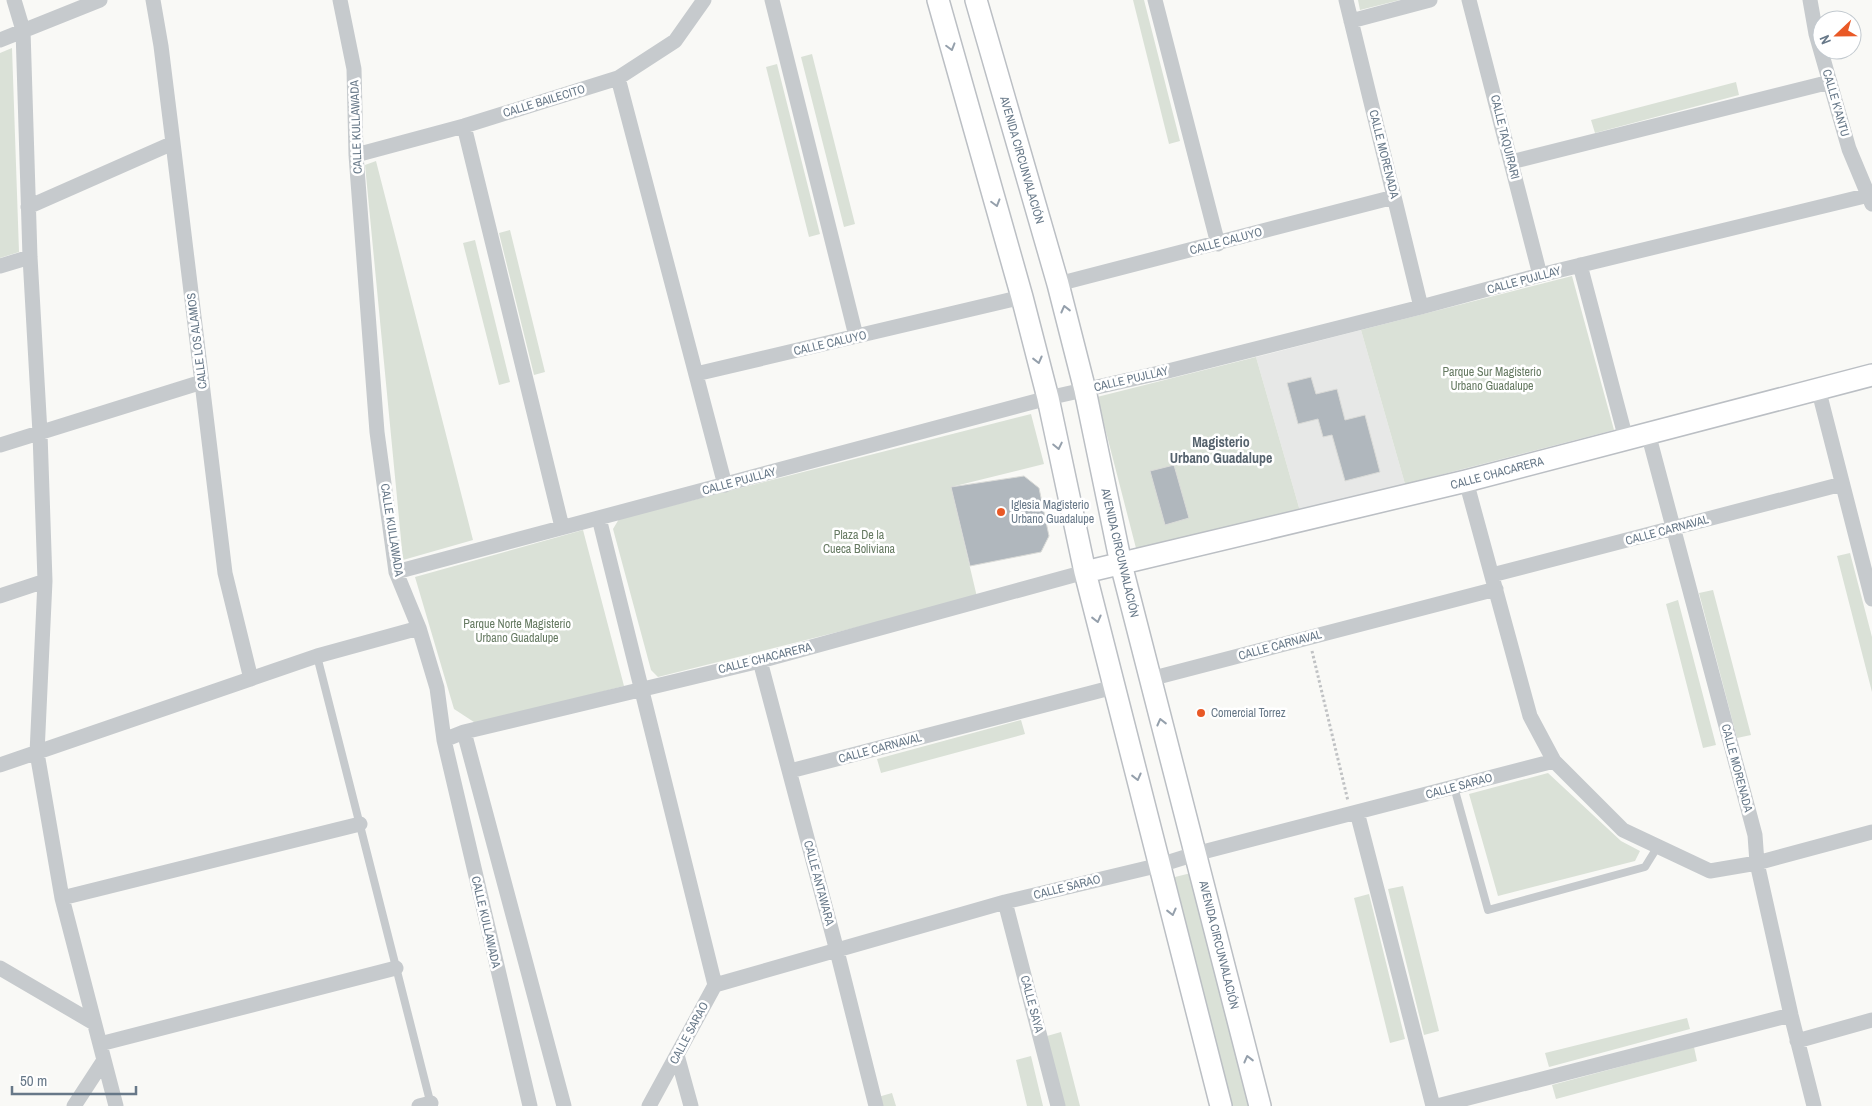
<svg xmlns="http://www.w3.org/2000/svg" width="1872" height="1106" font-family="'Archivo Narrow',sans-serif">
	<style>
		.built { fill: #e7e8e7 }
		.green { fill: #dae1d7 }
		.building { fill: #b0b7bd; stroke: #dadbd8 }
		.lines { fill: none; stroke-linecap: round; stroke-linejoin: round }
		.secondary-casing { stroke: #bbbfc4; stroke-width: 24 }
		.path { stroke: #c0c2c4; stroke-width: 3; stroke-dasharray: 2.5 2.5; stroke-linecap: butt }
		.service { stroke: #c6cacd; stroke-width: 8 }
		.minor { stroke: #c6cacd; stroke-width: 15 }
		.secondary { stroke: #fff; stroke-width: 21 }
		.oneway { stroke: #95a0ac }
		.poi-dot { fill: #e95926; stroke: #fff; stroke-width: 2 }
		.labels { text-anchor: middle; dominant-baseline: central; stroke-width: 5; stroke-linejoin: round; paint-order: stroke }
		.street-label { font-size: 12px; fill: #677888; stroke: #fff }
		.park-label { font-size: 12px; fill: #667a62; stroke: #fff }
		.poi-label { font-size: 12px; fill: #677888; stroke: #fff; text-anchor: start }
		.neighbourhood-label { font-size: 14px; font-weight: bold; fill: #55626d; stroke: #fff }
	</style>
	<rect width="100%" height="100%" fill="#f9f9f6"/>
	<path class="built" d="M1361,330L1405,484L1300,511L1256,357Z"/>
	<path class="green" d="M1133,0H1144L1180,141L1169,144Z
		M1358,0H1400L1360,10Z
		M12,48L19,252L0,258V53Z
		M812,54L855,224L844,227L801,57Z
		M777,64L820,234L809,237L766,67Z
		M1736,82L1739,95L1595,133L1591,120Z
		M376,161L473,540L403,560L365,165Z
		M510,230L545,372L534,375L499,233Z
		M475,240L510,382L499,385L463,243Z
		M1572,276L1614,430L1405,484L1361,330Z
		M1256,357L1300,511L1137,552L1097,397Z
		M1031,414L1044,464L951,487L977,597L658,677L651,670L613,529L619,519Z
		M583,530L624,686L477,724L454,709L415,577Z
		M1850,553L1872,637V692L1837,556Z
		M1713,590L1751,735L1737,738L1699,593Z
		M1678,600L1716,745L1703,748L1666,604Z
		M1021,720L1025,734L881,773L877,759Z
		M1548,773L1621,841L1640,851L1635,861L1498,896L1469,794Z
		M1191,873L1250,1106H1230L1171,878Z
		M1403,886L1439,1031L1424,1035L1388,889Z
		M1369,894L1405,1039L1390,1043L1354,898Z
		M1687,1018L1690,1029L1549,1067L1545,1053Z
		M1061,1032L1080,1106H1064L1047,1036Z
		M1694,1047L1697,1061L1556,1099L1552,1085Z
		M1031,1056L1043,1106H1027L1016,1060Z
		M892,1093L896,1106H880L878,1097Z"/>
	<path class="building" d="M1311,377L1316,394L1337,389L1345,420L1365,415L1380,472L1345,481L1332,435L1323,437L1318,419L1298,424L1287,383Z
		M1174,465L1189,518L1165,525L1150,471Z
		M1024,476L1039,488L1049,536L1041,552L970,566L951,487Z"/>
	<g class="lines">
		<g class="secondary-casing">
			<path id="secondary" d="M938,0L1022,297L1048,398L1085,572L1221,1106
				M976,0L1058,284L1085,390L1121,564L1260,1106
				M1085,572L1466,481L1872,375"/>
		</g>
		<path class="path" d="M1312,651L1348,801"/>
		<path class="service" d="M317,656L431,1105
			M1454,787L1488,910L1645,867L1658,846"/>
		<path class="minor" d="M14,0L23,30L30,257L40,433L45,581L37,753L62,898L116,1106
			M153,0L161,46L173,143L225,573L251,679
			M340,0L354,69L356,155L377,432L396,572L419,628L437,688L444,740L530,1106
			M772,0L856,336
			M1155,0L1218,244
			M1346,0L1421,307
			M1469,0L1540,275
			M1810,0L1816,34L1849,149L1872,204
			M1351,21L1430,0
			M0,40L100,0
			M618,78L725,485
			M464,126L562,527
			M356,155L464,126L618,78L675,41L704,0
			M1511,162L1830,82
			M28,207L173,143
			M1580,265L1626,439
			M0,266L30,257
			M1058,284L1394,197
			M696,374L1022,297
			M1818,388L1872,599
			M1648,433L1755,835L1757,863L1791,1015L1814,1106
			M0,445L202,382
			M1466,481L1530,716L1554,761L1623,830L1710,871L1757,863L1872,832
			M599,518L715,985
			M396,572L1048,398L1168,371L1421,307L1540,275L1869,195
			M1492,575L1842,484
			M0,596L45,581
			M760,661L837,951L876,1106
			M1150,679L1496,589
			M464,732L564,1106
			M444,740L464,732L760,661L1085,572
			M0,765L317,656L419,628
			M790,771L1114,687
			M1357,812L1433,1106
			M62,898L360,824
			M1005,902L1058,1106
			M0,968L94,1023
			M1797,1041L1872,1020
			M100,1044L396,968
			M677,1055L691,1106
			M74,1106L104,1060
			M419,1106L431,1103
			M649,1106L715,985L1005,902L1160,865L1195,854L1554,761
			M1437,1106L1791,1015"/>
		<use href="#secondary" class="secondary"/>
	</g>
	<defs><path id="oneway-chevron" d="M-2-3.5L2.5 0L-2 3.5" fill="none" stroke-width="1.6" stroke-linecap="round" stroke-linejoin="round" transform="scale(1.25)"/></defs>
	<g class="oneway">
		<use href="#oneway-chevron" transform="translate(951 47) rotate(74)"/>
		<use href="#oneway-chevron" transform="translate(996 203) rotate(74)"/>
		<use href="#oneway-chevron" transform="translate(1065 309) rotate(-104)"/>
		<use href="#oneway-chevron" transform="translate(1038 360) rotate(76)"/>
		<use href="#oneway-chevron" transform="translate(1058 446) rotate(78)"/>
		<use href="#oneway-chevron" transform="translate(1097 619) rotate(76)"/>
		<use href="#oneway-chevron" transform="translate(1161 722) rotate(-104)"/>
		<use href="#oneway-chevron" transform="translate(1137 777) rotate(76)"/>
		<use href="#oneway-chevron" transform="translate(1172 912) rotate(76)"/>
		<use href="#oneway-chevron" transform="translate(1248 1059) rotate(-104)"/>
	</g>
	<g class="poi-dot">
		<circle cx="1001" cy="512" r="5"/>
		<circle cx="1201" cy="713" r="5"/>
	</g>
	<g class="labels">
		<g class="street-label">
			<text transform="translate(544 101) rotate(-17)">CALLE BAILECITO</text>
			<text transform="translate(1836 103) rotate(74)">CALLE K'ANTU</text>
			<text transform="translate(356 127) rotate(-92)">CALLE KULLAWADA</text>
			<text transform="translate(1505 137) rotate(76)">CALLE TAQUIRARI</text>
			<text transform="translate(1384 154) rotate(76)">CALLE MORENADA</text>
			<text transform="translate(1022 160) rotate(74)">AVENIDA CIRCUNVALACIÓN</text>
			<text transform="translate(1226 241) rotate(-15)">CALLE CALUYO</text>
			<text transform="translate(1524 280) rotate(-15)">CALLE PUJLLAY</text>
			<text transform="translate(197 341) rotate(-97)">CALLE LOS ALAMOS</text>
			<text transform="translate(830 343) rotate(-13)">CALLE CALUYO</text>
			<text transform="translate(1131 379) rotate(-13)">CALLE PUJLLAY</text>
			<text transform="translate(1497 473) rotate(-15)">CALLE CHACARERA</text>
			<text transform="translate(739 481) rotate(-15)">CALLE PUJLLAY</text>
			<text transform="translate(392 530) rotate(81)">CALLE KULLAWADA</text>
			<text transform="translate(1667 530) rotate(-15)">CALLE CARNAVAL</text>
			<text transform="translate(1120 553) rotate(77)">AVENIDA CIRCUNVALACIÓN</text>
			<text transform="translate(1280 645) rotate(-15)">CALLE CARNAVAL</text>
			<text transform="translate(765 658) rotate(-14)">CALLE CHACARERA</text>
			<text transform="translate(880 748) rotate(-15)">CALLE CARNAVAL</text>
			<text transform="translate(1737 768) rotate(75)">CALLE MORENADA</text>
			<text transform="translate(1459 786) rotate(-15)">CALLE SARAO</text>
			<text transform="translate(819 883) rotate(75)">CALLE ANTAWARA</text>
			<text transform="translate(1067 887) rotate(-14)">CALLE SARAO</text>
			<text transform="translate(486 922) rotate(77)">CALLE KULLAWADA</text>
			<text transform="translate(1219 945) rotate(76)">AVENIDA CIRCUNVALACIÓN</text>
			<text transform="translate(1032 1004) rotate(75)">CALLE SAYA</text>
			<text transform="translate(689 1033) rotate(-62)">CALLE SARAO</text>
		</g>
		<g class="park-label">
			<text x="1492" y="372">Parque Sur Magisterio<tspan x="1492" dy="14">Urbano Guadalupe</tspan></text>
			<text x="859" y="535">Plaza De la<tspan x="859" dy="14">Cueca Boliviana</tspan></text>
			<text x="517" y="624">Parque Norte Magisterio<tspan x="517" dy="14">Urbano Guadalupe</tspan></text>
		</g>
		<g class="poi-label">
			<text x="1011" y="505">Iglesia Magisterio<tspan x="1011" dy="14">Urbano Guadalupe</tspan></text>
			<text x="1211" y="713">Comercial Torrez</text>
		</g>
		<g class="neighbourhood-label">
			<text x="1221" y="442">Magisterio<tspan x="1221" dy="16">Urbano Guadalupe</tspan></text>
		</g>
	</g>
	<g transform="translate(1837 35) rotate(248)"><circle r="24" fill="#ffffff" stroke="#c2c9cf"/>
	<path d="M0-4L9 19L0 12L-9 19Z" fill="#e95926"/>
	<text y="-8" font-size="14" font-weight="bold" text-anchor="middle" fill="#677888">N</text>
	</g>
	<path d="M12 1086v8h124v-8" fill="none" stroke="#677888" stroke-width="2.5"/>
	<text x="20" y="1086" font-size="15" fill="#677888" stroke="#ffffff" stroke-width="4" paint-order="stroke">50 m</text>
</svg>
